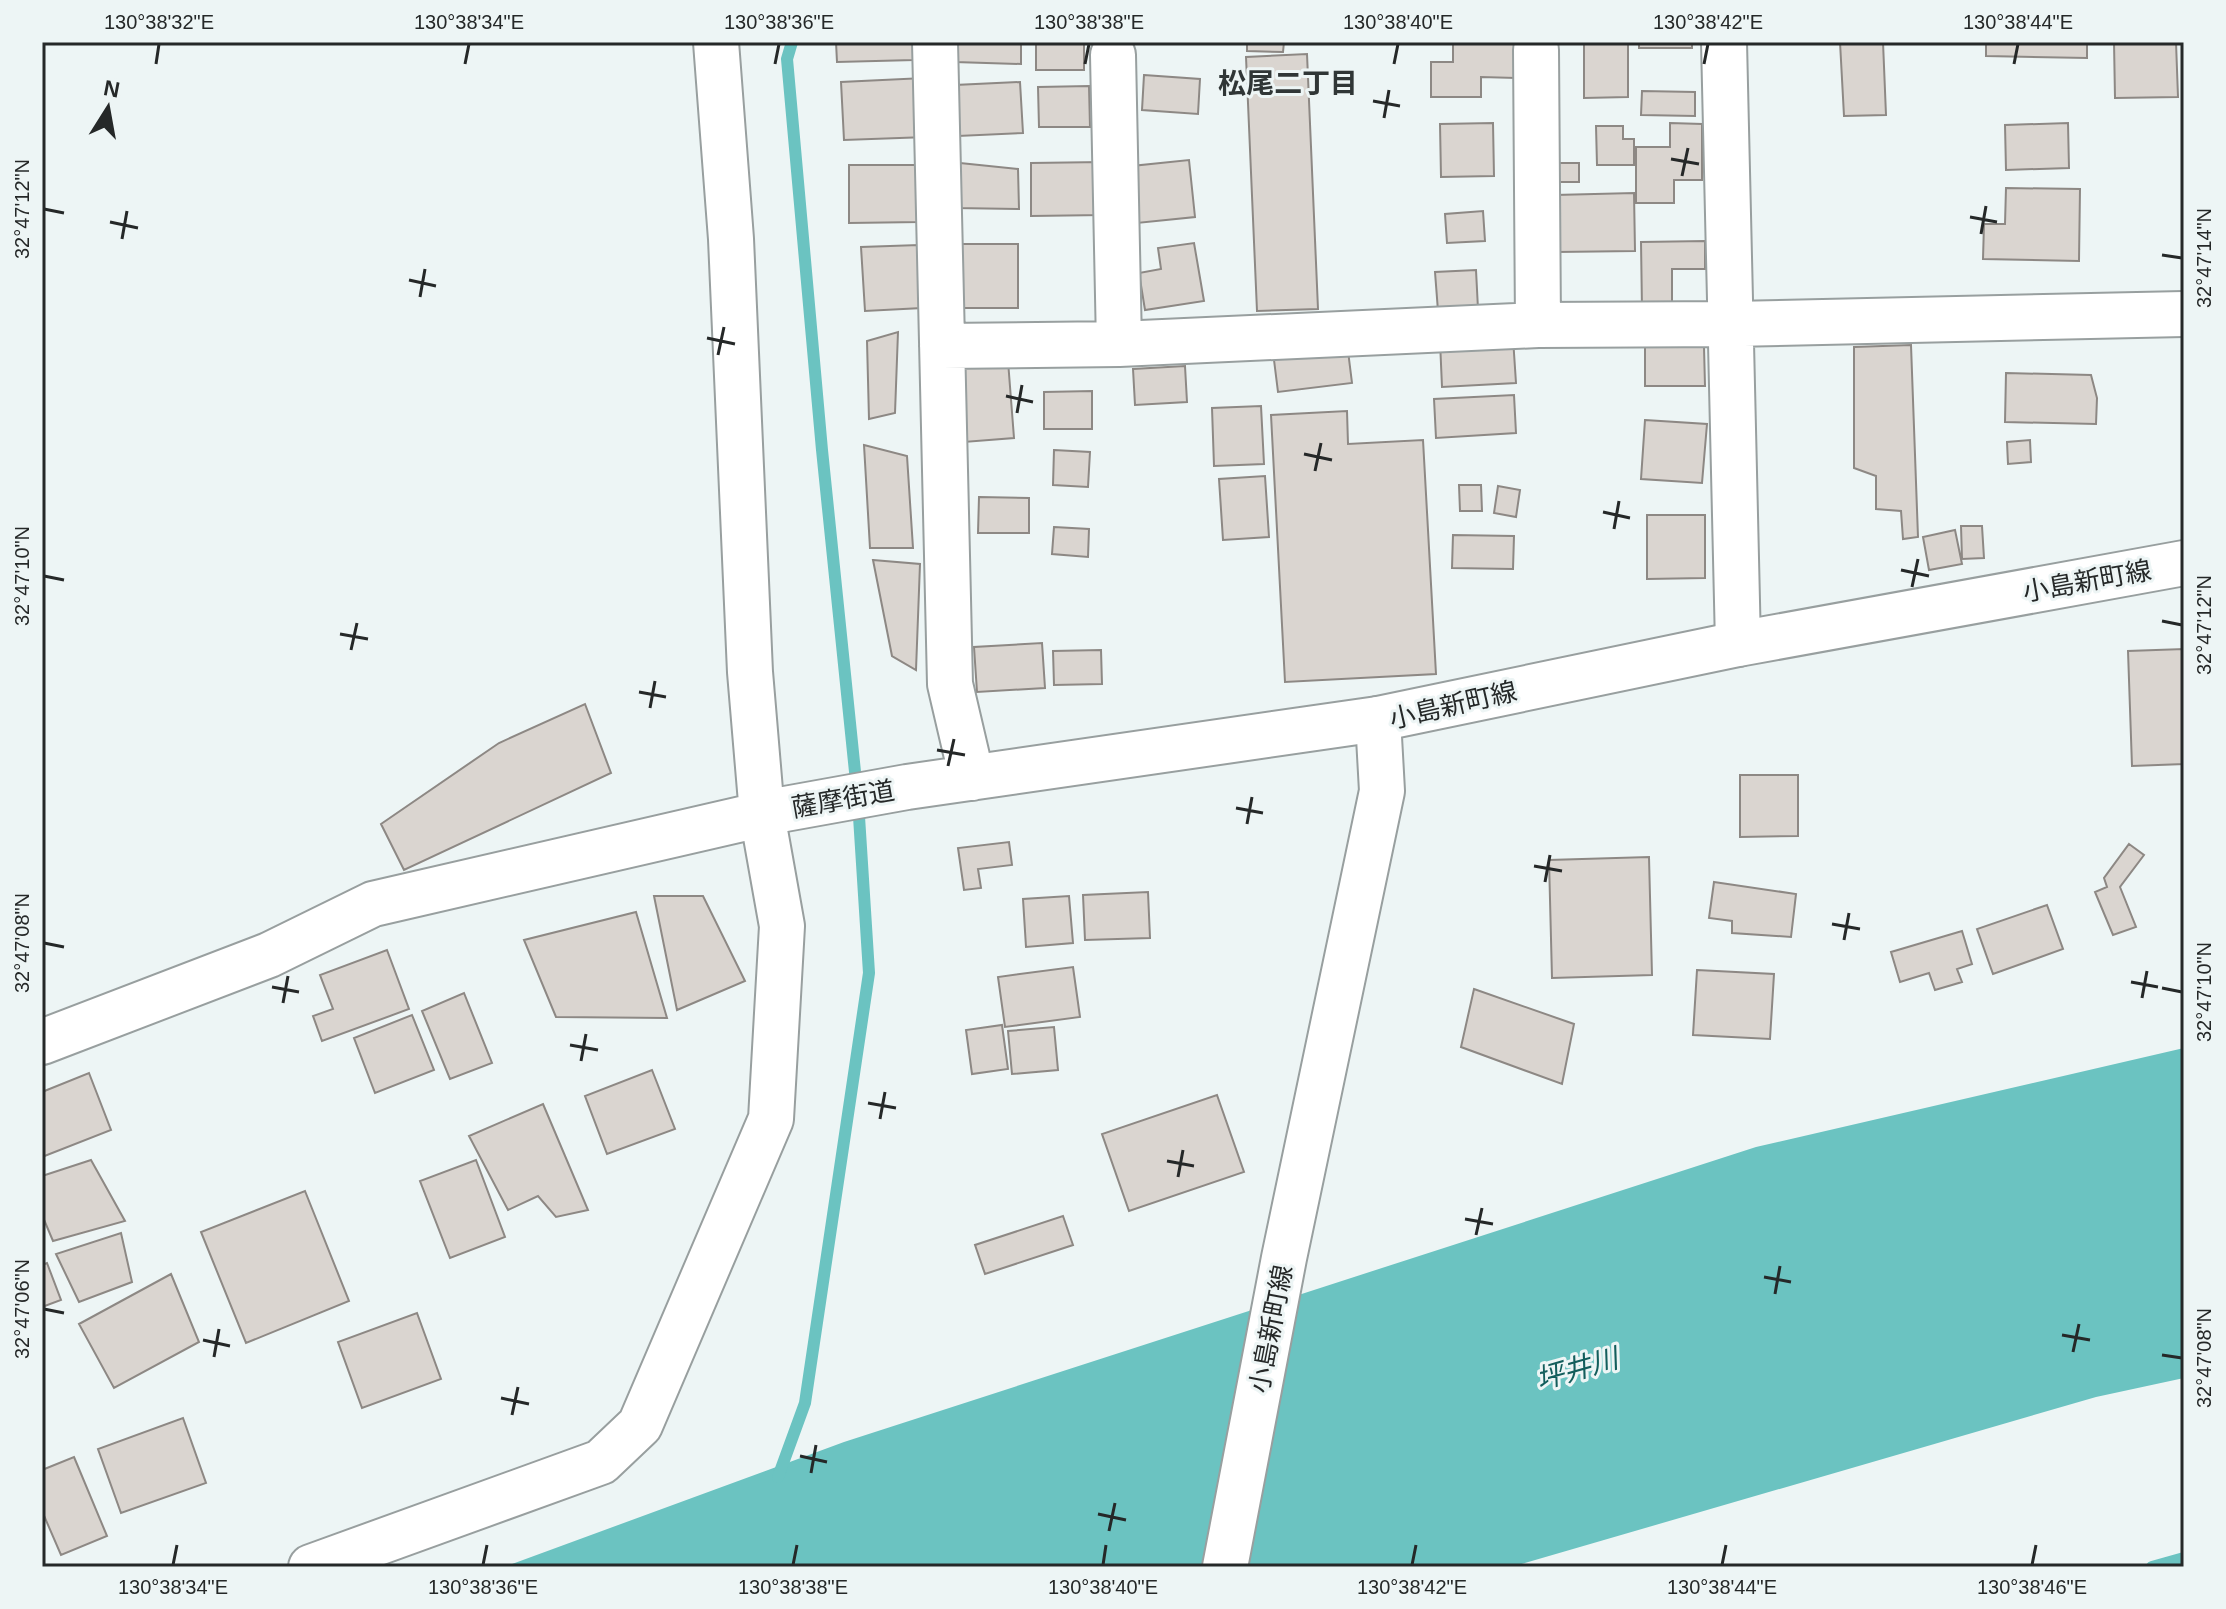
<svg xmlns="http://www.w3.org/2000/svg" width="2226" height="1609" font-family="Helvetica,'Noto Sans JP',sans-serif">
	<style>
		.water { fill: #6bc3c1 }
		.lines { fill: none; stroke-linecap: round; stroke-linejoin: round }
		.stream { stroke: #6bc3c1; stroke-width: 12 }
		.building { fill: #dad5d0; stroke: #8d8884; stroke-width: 2 }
		.minor-casing { stroke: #989f9f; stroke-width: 48 }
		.major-casing { stroke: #989f9f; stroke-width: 48 }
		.minor { stroke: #fff; stroke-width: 44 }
		.major { stroke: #fff; stroke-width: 44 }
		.ticks { fill: none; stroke: #252828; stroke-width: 3 }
		.labels { text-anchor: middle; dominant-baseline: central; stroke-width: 6; stroke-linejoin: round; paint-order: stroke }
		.street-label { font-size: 26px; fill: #252828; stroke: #edf5f5 }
		.neighbourhood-label { font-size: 28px; font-weight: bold; fill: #303636; stroke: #edf5f5 }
		.water-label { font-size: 28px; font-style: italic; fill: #135e5c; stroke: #edf5f5 }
		.neatline { fill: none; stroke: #252828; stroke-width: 3 }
		.ticks-label { font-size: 20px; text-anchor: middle; fill: #252828 }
	</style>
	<rect width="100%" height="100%" fill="#edf5f5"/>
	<path class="water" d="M2184,1048V1378L2096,1397L1511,1567H504L844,1442L1756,1147Z"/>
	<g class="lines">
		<path class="stream" d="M778,1477L805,1403L869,973L858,801L822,450L787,59L792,42
			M2152,1567L2184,1558"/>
	</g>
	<path class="building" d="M836,42H914V60L837,62Z
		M956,42H1021V64L955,62Z
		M1036,42H1084V70H1036Z
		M1247,42H1284L1283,52L1247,51Z
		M1453,42H1517L1516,78L1481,77V97H1431V62H1453Z
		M1639,42H1692V48H1639Z
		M1840,42H1883L1886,115L1844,116Z
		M1986,42H2087V58L1986,56Z
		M2114,42H2176L2178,97L2115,98Z
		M1584,43L1628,44V97L1584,98Z
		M1307,54L1318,309L1257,311L1246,57Z
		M1144,75L1200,79L1198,114L1142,110Z
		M924,78L927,137L844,140L841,82Z
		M1020,82L1023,133L958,136L955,85Z
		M1089,86L1090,127H1039L1038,87Z
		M1642,91L1695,92V116L1641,115Z
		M1493,123L1494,176L1441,177L1440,124Z
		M1670,123L1702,124V180H1674V203H1636V147H1670Z
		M2068,123L2069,168L2006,170L2005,125Z
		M1596,126H1623V139H1634V165H1597Z
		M1189,160L1195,217L1137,223L1132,166Z
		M1103,162V215L1031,216V163Z
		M960,163L1018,169L1019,209L955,208Z
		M1559,163H1579V182H1559Z
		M849,165H920V222L849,223Z
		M2006,188L2080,189L2079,261L1983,259L1984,224H2005Z
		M1634,193L1635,251L1557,252L1555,195Z
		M1483,211L1485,241L1447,243L1445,214Z
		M1705,241V269H1672V309H1642L1641,242Z
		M1194,243L1204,301L1145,310L1139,273L1161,269L1158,248Z
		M958,244H1018V308H958Z
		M919,245L922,308L865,311L861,247Z
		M1476,270L1478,309L1438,311L1435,272Z
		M1345,327L1352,383L1278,392L1271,336Z
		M898,332L895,413L869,419L867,341Z
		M1513,338L1516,383L1442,387L1440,341Z
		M1911,345L1918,537L1903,539L1901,511L1876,509V476L1854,468V347Z
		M1645,347H1704L1705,386H1645Z
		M1007,348L1014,438L964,442L957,352Z
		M1185,366L1187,402L1135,405L1133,369Z
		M2006,373L2091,375L2097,398L2096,424L2005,422Z
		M1092,391V429H1044V392Z
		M1514,395L1516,433L1436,438L1434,399Z
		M1261,406L1264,464L1214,466L1212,408Z
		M1347,411L1348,444L1423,440L1436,674L1285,682L1271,415Z
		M1645,420L1707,424L1702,483L1641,479Z
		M2030,440L2031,462L2008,464L2007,442Z
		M864,445L907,456L913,548H870Z
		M1054,450L1090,452L1088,487L1053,485Z
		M1265,476L1269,537L1223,540L1219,479Z
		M1459,485H1481L1482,511H1460Z
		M1498,486L1520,490L1516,517L1494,513Z
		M979,497L1029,498V533H978Z
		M1647,515H1705V578L1647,579Z
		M1961,526H1982L1984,558L1962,559Z
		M1054,527L1089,529L1088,557L1052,554Z
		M1955,530L1962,564L1929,570L1923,537Z
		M1453,535L1514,536L1513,569L1452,568Z
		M873,560L920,564L916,670L892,656Z
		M1042,643L1045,688L977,692L974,647Z
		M2184,649V764L2132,766L2128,651Z
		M1101,650L1102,684L1054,685L1053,651Z
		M585,704L611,773L404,870L381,824L499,743Z
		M1740,775H1798V836L1740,837Z
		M1009,842L1012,865L978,869L981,888L964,890L958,848Z
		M2129,844L2144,855L2120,887L2136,927L2113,935L2095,892L2107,887L2104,878Z
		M1649,857L1652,975L1552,978L1549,860Z
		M1714,882L1796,894L1791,937L1732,933V921L1709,918Z
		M1148,892L1150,938L1085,940L1083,895Z
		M654,896H703L745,981L677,1010Z
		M1069,896L1073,943L1026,947L1023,899Z
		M2047,905L2063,949L1993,974L1977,929Z
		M636,912L667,1018L556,1017L524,940Z
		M1962,931L1972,964L1957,969L1962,982L1935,990L1929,973L1900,982L1891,952Z
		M387,950L409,1009L322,1041L313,1016L333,1009L320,975Z
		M1073,967L1080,1017L1005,1027L998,977Z
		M1697,970L1774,974L1770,1039L1693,1035Z
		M1474,989L1574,1024L1562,1084L1461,1047Z
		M464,993L492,1063L450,1079L422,1011Z
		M412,1015L434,1070L375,1093L354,1038Z
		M1002,1025L1008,1069L972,1074L966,1030Z
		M1054,1027L1058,1070L1012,1074L1008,1031Z
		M652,1070L675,1129L607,1154L585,1096Z
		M89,1073L111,1130L42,1157V1092Z
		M1217,1095L1244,1172L1129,1211L1102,1134Z
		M543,1104L588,1210L556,1217L538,1196L508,1210L469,1136Z
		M91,1160L125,1221L53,1241L42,1215V1176Z
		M476,1160L505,1237L450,1258L420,1181Z
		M305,1191L349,1301L246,1343L201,1232Z
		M1063,1216L1073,1245L985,1274L975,1245Z
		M121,1233L132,1282L79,1302L56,1254Z
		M47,1263L61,1300L42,1307V1265Z
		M171,1274L199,1342L114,1388L79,1324Z
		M417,1313L441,1379L362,1408L338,1342Z
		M183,1418L206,1483L121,1513L98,1449Z
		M74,1457L107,1536L61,1555L42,1511V1470Z"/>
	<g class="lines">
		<g class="minor-casing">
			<path id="minor" d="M935,42L950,684L972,778
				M1724,42L1738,644
				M1536,50L1538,325L1732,324L2184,314
				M1119,344L1538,325
				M942,346L1119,344L1113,55
				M42,1042L269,955L373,904L785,809L907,787L1378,719
				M311,1567L601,1462L640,1425L771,1119L782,926L762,814L750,672L731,239L716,42"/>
		</g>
		<g class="major-casing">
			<path id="major" d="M1225,1567L1284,1258L1382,791L1378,719L1738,644L2184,563"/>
		</g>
		<use href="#minor" class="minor"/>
		<use href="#major" class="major"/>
	</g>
	<path class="ticks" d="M156,64L159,44M465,64L469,44M775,64L779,44M1085,64L1089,44M1394,64L1398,44M1704,64L1708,44M2014,64L2018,44M1373,101L1400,106M1384,118L1389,90M1671,159L1699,164M1682,176L1688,148M44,209L64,213M1970,217L1997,222M110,222L138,228M1981,234L1986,206M122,239L127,211M2162,255L2182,258M409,280L436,286M420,297L425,269M707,338L735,344M718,355L724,327M1006,396L1033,402M1017,413L1022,385M1304,454L1332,460M1315,471L1321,443M1603,512L1630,518M1614,529L1619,501M1901,570L1929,576M44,576L64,580M1912,587L1918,559M2162,621L2182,625M340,634L368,639M351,650L357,623M639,692L666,697M650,708L655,681M937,750L965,755M948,766L954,739M1236,808L1263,813M1247,824L1252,797M1534,866L1562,871M1545,882L1550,855M1832,924L1860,929M1844,940L1849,913M44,943L64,947M2131,982L2158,987M272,987L299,992M2162,988L2182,992M2142,998L2147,971M283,1003L288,976M570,1045L598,1050M581,1061L586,1034M868,1103L896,1108M880,1119L885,1092M1167,1161L1194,1166M1178,1177L1183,1150M1465,1219L1493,1224M1476,1235L1482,1208M1764,1277L1791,1282M1775,1294L1780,1266M44,1309L64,1313M2062,1335L2090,1340M203,1340L230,1346M2073,1352L2079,1324M2162,1355L2182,1358M214,1357L219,1329M501,1398L529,1404M512,1415L518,1387M800,1456L827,1462M811,1473L816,1445M1098,1514L1126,1520M1109,1531L1115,1503M173,1565L177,1545M483,1565L487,1545M793,1565L797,1545M1103,1565L1106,1545M1412,1565L1416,1545M1722,1565L1726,1545M2032,1565L2036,1545"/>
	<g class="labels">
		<g class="street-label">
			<text transform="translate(2087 581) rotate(-10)">小島新町線</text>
			<text transform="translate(1453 705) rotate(-13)">小島新町線</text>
			<text transform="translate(843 799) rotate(-10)">薩摩街道</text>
			<text transform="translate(1271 1329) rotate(-79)">小島新町線</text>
		</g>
		<g class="neighbourhood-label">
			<text x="1288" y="83">松尾二丁目</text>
		</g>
		<g class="water-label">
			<text transform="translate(1577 1369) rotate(-16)">坪井川</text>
		</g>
	</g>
	<rect width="2226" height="1609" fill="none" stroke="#edf5f5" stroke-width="88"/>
	<g transform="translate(108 108) rotate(11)" stroke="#edf5f5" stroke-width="6" paint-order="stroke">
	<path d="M0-6L14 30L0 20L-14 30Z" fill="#252828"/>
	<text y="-12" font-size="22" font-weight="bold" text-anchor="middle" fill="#252828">N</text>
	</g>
	<rect x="44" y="44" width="2138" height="1521" class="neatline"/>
	<g class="ticks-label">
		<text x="159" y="29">130°38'32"E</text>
		<text x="469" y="29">130°38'34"E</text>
		<text x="779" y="29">130°38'36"E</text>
		<text x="1089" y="29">130°38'38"E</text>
		<text x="1398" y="29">130°38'40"E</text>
		<text x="1708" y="29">130°38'42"E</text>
		<text x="2018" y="29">130°38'44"E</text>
		<text transform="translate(22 209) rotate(-90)" y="7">32°47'12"N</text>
		<text transform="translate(2204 258) rotate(-90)" y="7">32°47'14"N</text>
		<text transform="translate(22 576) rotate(-90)" y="7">32°47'10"N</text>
		<text transform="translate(2204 625) rotate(-90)" y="7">32°47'12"N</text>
		<text transform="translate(22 943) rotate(-90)" y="7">32°47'08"N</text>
		<text transform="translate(2204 992) rotate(-90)" y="7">32°47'10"N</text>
		<text transform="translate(22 1309) rotate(-90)" y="7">32°47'06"N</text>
		<text transform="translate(2204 1358) rotate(-90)" y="7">32°47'08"N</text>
		<text x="173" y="1594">130°38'34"E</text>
		<text x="483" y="1594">130°38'36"E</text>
		<text x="793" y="1594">130°38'38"E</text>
		<text x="1103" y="1594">130°38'40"E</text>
		<text x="1412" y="1594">130°38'42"E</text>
		<text x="1722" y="1594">130°38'44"E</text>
		<text x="2032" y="1594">130°38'46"E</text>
	</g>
</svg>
